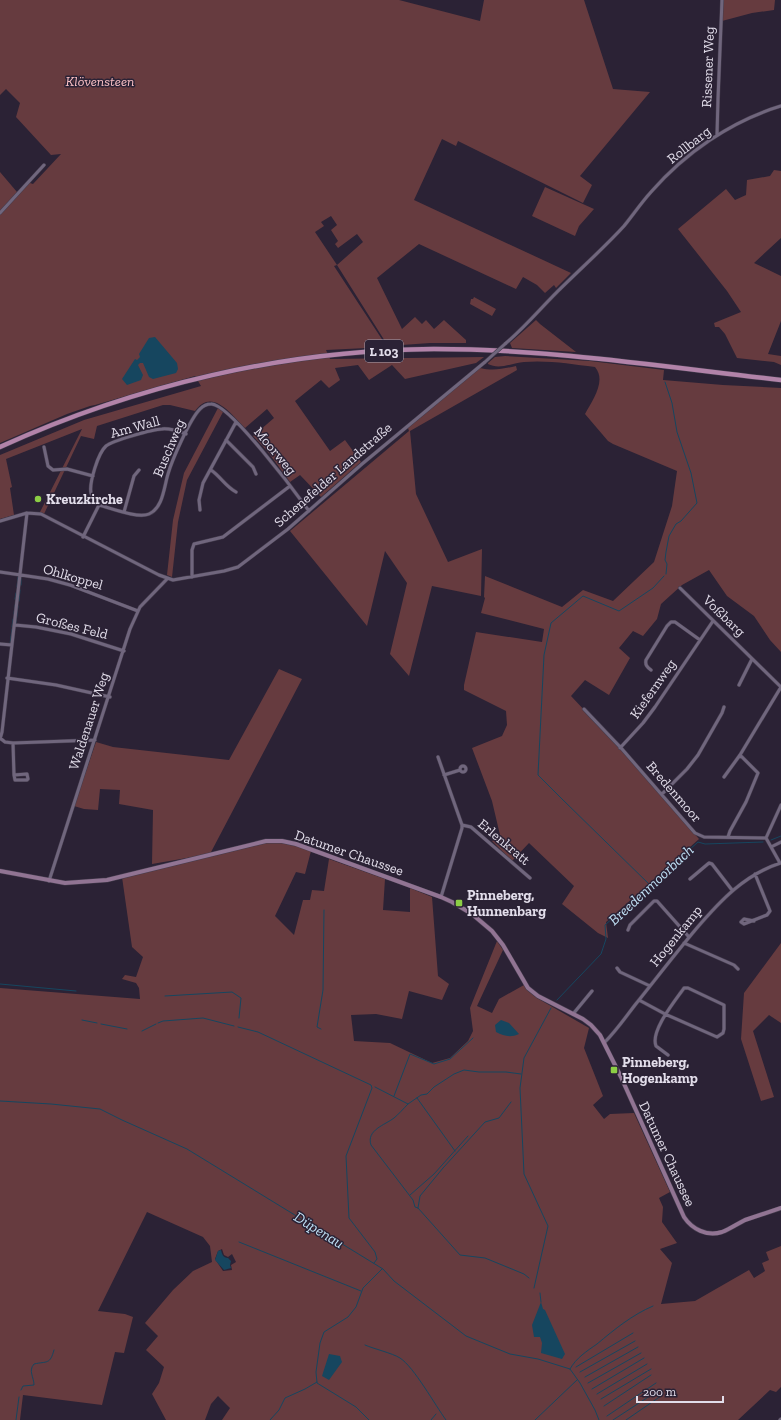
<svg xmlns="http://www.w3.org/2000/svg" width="781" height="1420" font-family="'Zilla Slab',serif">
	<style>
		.green { fill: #663b3f; fill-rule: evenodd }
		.water { fill: #16465f }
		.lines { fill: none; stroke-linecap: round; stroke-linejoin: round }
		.stream { stroke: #16465f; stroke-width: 1 }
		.street-casing { stroke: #453d4e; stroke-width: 4 }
		.secondary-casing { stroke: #453d4e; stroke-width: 5 }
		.primary-casing { stroke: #453d4e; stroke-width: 5.5 }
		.street { stroke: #70667d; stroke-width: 3 }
		.secondary { stroke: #917493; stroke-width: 4 }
		.primary { stroke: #b283a9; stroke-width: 4.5 }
		.street-bridge-casing { stroke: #453d4e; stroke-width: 4; stroke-linecap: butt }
		.street-bridge { stroke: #70667d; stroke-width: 3 }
		.poi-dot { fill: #8cce45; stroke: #2b2235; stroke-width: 1.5 }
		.labels { text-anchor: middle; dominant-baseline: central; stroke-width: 3; stroke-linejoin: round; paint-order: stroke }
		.shield { fill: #2b2235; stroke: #aba5b4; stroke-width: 1 }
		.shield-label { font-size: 13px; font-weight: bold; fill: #e2ddea }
		.street-label { font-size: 14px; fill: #e2ddea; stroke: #2b2235 }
		.park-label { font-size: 14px; font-style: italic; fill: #fbc0c4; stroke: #2b2235 }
		.poi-label { font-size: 14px; font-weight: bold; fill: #e2ddea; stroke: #2b2235; text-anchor: start }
		.water-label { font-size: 15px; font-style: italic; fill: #c2e3f8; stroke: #2b2235 }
	</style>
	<rect width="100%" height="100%" fill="#2b2235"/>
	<path class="green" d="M0,0H399L480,21L484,0H584L613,89L650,92L580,176L592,185L583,203L458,141L456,146L442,139L414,200L571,273L556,288L554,285L545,293L537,285L523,277L516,289L419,244L377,278L402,329L415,317L422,324L426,320L434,329L444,320L445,321L466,340V343H430L388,346L337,265L334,266L387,347L326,350L330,359L484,357L476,363L405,379L392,365L369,380L358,365L335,368L340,380L329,388L321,380L295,401L330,451L345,440L361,462L321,497L300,475L290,482L268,452L253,436L274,418L267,409L245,428C231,414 212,387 195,411L170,405H163L97,426L94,439L81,436L44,514L40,512L82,429L6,459L12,487L10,488L14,515L0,519V455L84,420L201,386L195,376L95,405L90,406L67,414L0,443V172L17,192L27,182L33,184L61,154L51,155L16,117L20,103L6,89L0,95ZM331,216L337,225L331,230L338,241L335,244L338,248L357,234L363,242L337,265L315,232L324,226L321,222Z
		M723,0H775L774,10L752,13L722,21Z
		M774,170L781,171V238L754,263L781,276V321L768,354L781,356V365L774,362L737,358L725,334L719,327H715L714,323L741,312L727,291L678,229L726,189L735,200L746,195L747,180L770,176Z
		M545,187L594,209L579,226L575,236L532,216Z
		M474,297L496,309L492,316L470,304L471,299H473Z
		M536,320L540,324L576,352L512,348L510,343Z
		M505,356L590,361L664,370L663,380L723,385L781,388V652L770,640L754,616L727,596L709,570L682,585L661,604L657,619L643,636L633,631L619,648L630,658L609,695L585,680L571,696L635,764L699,839L606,922L608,938L598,933L562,904L574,886L529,843L512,861L492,841L500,835L492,801L472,748L502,736L507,725L506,711L464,690V685L476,632L542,642L544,629L481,613L485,598L484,597L485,576L562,607L583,590L613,601L654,562L672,506L677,471L613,444L608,441L585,414C592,401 607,381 595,367C571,364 548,360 524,362C513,363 499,370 488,364V363L495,357Z
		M516,366L517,370L410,431L416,494L448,562L482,549L481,596L432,586L409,676L390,654L407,583L385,551L367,626L290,531L409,431L408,428L480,368C493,371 503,369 516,366Z
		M218,408L223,412L187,480L178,522L172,577L167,575L173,520L184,473Z
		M279,669L302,679L210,854L152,864L153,810L119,804L120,790L100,789L98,810L84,809L74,806L96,742L113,747L229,760Z
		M267,842C283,842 296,845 311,851L305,874L296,872L275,916L294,935L303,900H310L312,890L324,891L329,859L385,879L383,910L410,912V888L432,897L438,976L449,984L442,1000L409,991L402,1019L376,1014L351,1015L354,1041L390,1043L432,1063L450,1058L468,1041L473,1031L470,1008L497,941L503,950L477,1006L492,1013L499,999L524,985L527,990L537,998L589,1028L584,1048L603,1096L593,1105L604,1119L610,1114L634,1113L670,1192L659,1198L663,1207L662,1222L677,1243L660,1249L672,1263L661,1304L695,1301L749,1270L754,1278L765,1271L762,1263L769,1260L766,1252L781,1246V1387L776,1392L770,1390L738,1420H222L230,1408L218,1396L211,1404L205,1420H166L152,1394L159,1383L164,1367L146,1350L158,1336L145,1323L173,1290L193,1271L212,1262L210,1246L203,1237L147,1212L98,1311L125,1314L133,1317L124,1353L115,1352L102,1405L23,1395L20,1420H0V988L140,999L139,988L136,983L122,979L125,975L136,977L143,957L132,947L122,877ZM222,1249L224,1255L228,1257L232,1254L236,1262L231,1265L232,1270L223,1271L215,1259L218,1251Z
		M781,943V1023L769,1015L753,1031L774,1097L761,1101L741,1039L744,993Z"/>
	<path class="water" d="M155,337L177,363L178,369L176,373L153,379L149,377L143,363H140L138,365L143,375L141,380L127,385L122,379L135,359L137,360L140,357L139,354L149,338Z
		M501,1020L509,1023L519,1034C510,1038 504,1036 496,1032L495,1025Z
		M221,1250C222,1254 223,1258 228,1258L231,1261L230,1265L231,1268L224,1270L215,1260L218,1251Z
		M541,1302L543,1309L545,1310L565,1354L562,1359L541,1353L542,1343L540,1337H534L532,1325Z
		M329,1354L340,1356L342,1362L329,1380L322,1376Z"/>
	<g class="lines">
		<path class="stream" d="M665,382L672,403L677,432L691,473L697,503L681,521L676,524L669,536L666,552L665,560L667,564L666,574
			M21,585V578
			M17,587L18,577
			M15,599L16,593
			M19,601L20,590
			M14,614L15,605
			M16,623L18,606
			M12,627L13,619
			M10,644L12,629
			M771,840L781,836
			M650,885L562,799L538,775L544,655L551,623L583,596L619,611L653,588L664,576
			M0,984L76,991
			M165,996L232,992L241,998L239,1018
			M557,1000L601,954L606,939L605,925L698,842L705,844L763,842
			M82,1020L97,1023
			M158,1023L163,1021L203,1018L234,1026
			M101,1024L127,1029
			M238,1027L258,1032L371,1085L372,1088L346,1156L349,1218L375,1252L377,1259L374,1263
			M321,1029L317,1027L323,990L324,910
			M142,1031L156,1024
			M375,1087L408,1104L421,1095L427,1094L434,1087L454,1074L464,1070L479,1072H506L521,1074
			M394,1096L410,1054L434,1064L450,1059L473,1038
			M417,1098L455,1151
			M0,1101L51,1104L100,1109L122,1120L187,1149L383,1269L394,1281L466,1336L510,1354L538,1359L570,1369L580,1383L595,1410L599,1420
			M408,1104C403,1109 399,1114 394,1118C385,1125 366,1130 371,1145L413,1200L415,1207L418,1208L460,1255L485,1258L524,1274L529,1278
			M410,1195L434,1174L468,1136
			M418,1208L420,1196L443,1168L485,1122L499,1118L511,1102
			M239,1242L361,1291
			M534,1288L548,1226L524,1174L520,1088L524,1058L551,1008
			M540,1293L541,1302
			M365,1345C374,1349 392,1353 400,1358C414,1367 435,1405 446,1420
			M576,1367L633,1333
			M570,1369C576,1358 587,1351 597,1344C615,1329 632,1315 653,1306
			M580,1372L635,1341
			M585,1377L638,1347
			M588,1383L641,1353
			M592,1389L644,1358
			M21,1390L23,1386L34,1385C34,1377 28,1371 34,1364C47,1361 50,1365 54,1350
			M597,1394L647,1364
			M601,1399L651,1369
			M604,1406L651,1375
			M607,1416L656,1383
			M16,1420L19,1397
			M270,1420L279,1410L285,1398L305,1389L317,1382
			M369,1420L356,1407L317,1383L316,1372L320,1343L324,1332L348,1317L356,1307L363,1288L382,1269
			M431,1420L436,1414
			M535,1420L577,1380
			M613,1420L659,1390
			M626,1420L661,1396"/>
		<g class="street-casing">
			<path id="street" d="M717,135L718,99L722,0
				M0,213L44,165
				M505,344C525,327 539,310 557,292C579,270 603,249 624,226C633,215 641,203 651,192C685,153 731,121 781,106
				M226,440L253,467L256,474
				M44,447L48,466L53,470L67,469L93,476
				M211,470C220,476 226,487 236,492
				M99,505C95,502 92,498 91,493C89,483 98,453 106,446C112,441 153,429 162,429C170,428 178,431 186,434
				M200,510L199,500L203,483L236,422
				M124,512L134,476L139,470
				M0,521L27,513L41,514L159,575L173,580L224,571L238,567L288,529L362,464L485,362
				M83,537L99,505C111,508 138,519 149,514C163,508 164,487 168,474C172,460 190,419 200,409C203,406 207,404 211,404C229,403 296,493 309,511
				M0,572L48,579L70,585L138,611
				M192,577V550L194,544L223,537L290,486
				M680,588L781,687
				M15,625L36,627L71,634L124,651
				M0,644L12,645
				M651,670C647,667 645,665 646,660L667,626L671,622H675L700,640
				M7,678L56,685L110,697
				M739,685L752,659
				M584,709L622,749L695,833L704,837L766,838L780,863
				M0,738L5,742L13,743L95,740
				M0,739L2,732L27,513
				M13,743L14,775L15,780H27L28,779L27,774L14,775
				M620,748L643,723L655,707L713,621
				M438,757L462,825V828L441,897
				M460 769a3 3 0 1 1 6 0a3 3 0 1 1-6 0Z
				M444,775L460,770
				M724,777L740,755L781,687
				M662,794L687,769L698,755L722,713L724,707
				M462,825L471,827L530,878
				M728,837L730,831L746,802L758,773L740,755
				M766,838L781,805
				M771,847L781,842
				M690,879L709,863L712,864L732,890
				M49,881L130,629L140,607L167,579
				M754,921L744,919L741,922L744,924L767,915L770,911L755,874
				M628,930L630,925L654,901H657L689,937
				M684,943L734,965L738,969
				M617,968L620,972L650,986
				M639,1000L665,1014L717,1037L723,1033L724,1029V1005L688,988H684C675,1001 650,1031 656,1046L668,1055
				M573,1014L592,991
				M604,1043C616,1031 625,1018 635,1005C655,980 675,954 696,929C720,901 745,874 781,863
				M780,1420L781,1419"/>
		</g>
		<g class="secondary-casing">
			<path id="secondary" d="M0,871L65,883L107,880L266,841H282L296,844L441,897L452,902L472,914L492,931L503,945L528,988L538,996L583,1019L591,1025L600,1035L621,1077L684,1217C692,1229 707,1237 722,1232C730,1229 737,1224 745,1220C757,1216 769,1212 781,1208"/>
		</g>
		<g class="primary-casing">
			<path id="primary" d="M0,447C136,385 285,350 434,349C551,349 666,367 781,380"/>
		</g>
		<use href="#street" class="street"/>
		<use href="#secondary" class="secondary"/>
		<use href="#primary" class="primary"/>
		<g class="street-bridge-casing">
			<path id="street-bridge" d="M485,362L505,344"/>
		</g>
		<use href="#street-bridge" class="street-bridge"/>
	</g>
	<g class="poi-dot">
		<circle cx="38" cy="499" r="4"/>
		<rect x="455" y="899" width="8" height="8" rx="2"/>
		<rect x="610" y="1066" width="8" height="8" rx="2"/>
	</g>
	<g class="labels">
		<rect class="shield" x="365" y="340" width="38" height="22" rx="3"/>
		<g class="shield-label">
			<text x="384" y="351">L 103</text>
		</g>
		<g class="street-label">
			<text transform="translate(708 67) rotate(-88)">Rissener Weg</text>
			<text transform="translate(689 145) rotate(-38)">Rollbarg</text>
			<text transform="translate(135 427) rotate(-15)">Am Wall</text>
			<text transform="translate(169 448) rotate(-67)">Buschweg</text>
			<text transform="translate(275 451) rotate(50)">Moorweg</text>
			<text transform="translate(333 475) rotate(-41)">Schenefelder Landstraße</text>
			<text transform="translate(73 577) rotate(16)">Ohlkoppel</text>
			<text transform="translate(724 616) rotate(44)">Voßbarg</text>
			<text transform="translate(72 626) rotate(14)">Großes Feld</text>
			<text transform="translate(653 689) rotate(-55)">Kiefernweg</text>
			<text transform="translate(89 721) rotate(-72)">Waldenauer Weg</text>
			<text transform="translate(674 792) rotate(49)">Bredenmoor</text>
			<text transform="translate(504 842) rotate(40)">Erlenkratt</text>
			<text transform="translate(349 853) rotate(19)">Datumer Chaussee</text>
			<text transform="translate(676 936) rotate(-51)">Hogenkamp</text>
			<text transform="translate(667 1154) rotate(65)">Datumer Chaussee</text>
		</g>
		<g class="park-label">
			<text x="100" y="81">Klövensteen</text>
		</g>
		<g class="poi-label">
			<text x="46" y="499">Kreuzkirche</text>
			<text x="467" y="895">Pinneberg,<tspan x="467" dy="16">Hunnenbarg</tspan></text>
			<text x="622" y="1062">Pinneberg,<tspan x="622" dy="16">Hogenkamp</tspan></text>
		</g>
		<g class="water-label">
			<text transform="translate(651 885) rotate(-43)">Breedenmoorbach</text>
			<text transform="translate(319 1230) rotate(32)">Düpenau</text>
		</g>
	</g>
	<path d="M637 1396v6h86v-6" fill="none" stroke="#e2ddea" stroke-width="2"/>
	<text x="643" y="1396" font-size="12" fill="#e2ddea" stroke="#2b2235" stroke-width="3" paint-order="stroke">200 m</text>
</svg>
